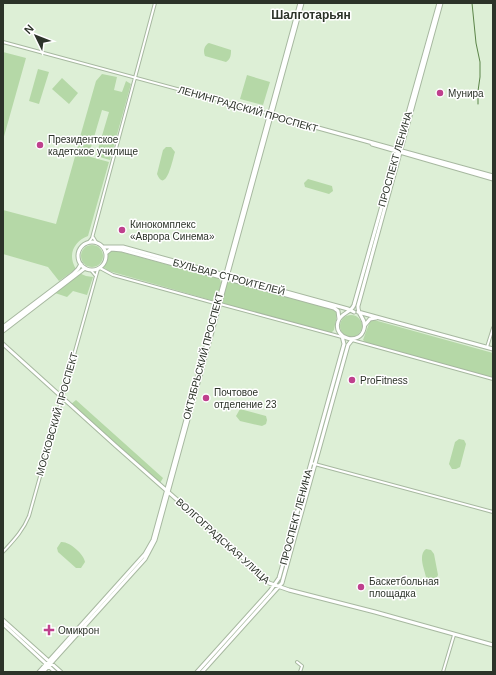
<svg xmlns="http://www.w3.org/2000/svg" width="496" height="675" font-family="Helvetica,sans-serif">
	<style>
		.green { fill: #b5d8a7 }
		.lines { fill: none; stroke-linecap: round; stroke-linejoin: round }
		.stream { stroke: #5b8448; stroke-width: 1 }
		.minor-casing { stroke: #a7b8a0; stroke-width: 4 }
		.major-casing { stroke: #a7b8a0; stroke-width: 5 }
		.minor { stroke: #fff; stroke-width: 2 }
		.major { stroke: #fff; stroke-width: 3 }
		.poi-dot { fill: #bf408d; stroke: #fff; stroke-width: 1.5 }
		.labels { text-anchor: middle; dominant-baseline: central; stroke-width: 3; stroke-linejoin: round; paint-order: stroke }
		.poi-label { font-size: 10px; fill: #2c3329; stroke: #fff; text-anchor: start }
		.street-label { font-size: 10px; fill: #2c3329; stroke: #fff }
		.quarter-label { font-size: 12px; font-weight: bold; fill: #2c3329; stroke: #fff }
	</style>
	<rect width="100%" height="100%" fill="#ddefd6"/>
	<path class="green" d="M209,43L231,50C231,54 231,59 226,62L205,56C203,52 204,45 209,43Z
		M3,52L26,58L3,140Z
		M38,69L49,72L39,104L29,101Z
		M102,74L117,77L114,90L122,92L126,81L131,84L110,160L96,156L109,112L102,110L89,154L76,151L96,81Z
		M247,75L270,82L263,105L240,99Z
		M62,78L78,93L69,104L52,89Z
		M166,147H171L175,152C173,158 166,195 157,174L163,150Z
		M76,153L109,162L88,236C74,241 67,255 76,269L59,281L48,267L3,254V210L56,224Z
		M308,179L332,186L333,191L329,194L305,187L304,183Z
		M81 256a11 11 0 1 1 22 0a11 11 0 1 1-22 0Z
		M114,250L220,279L221,283L217,300L214,301L109,271L103,267C106,262 106,255 110,251Z
		M79,273L86,276L93,277L87,295L73,291L67,297L55,293Z
		M231,281L334,309C339,314 335,323 334,330L331,333L223,304L222,302L226,284Z
		M340 326a11 11 0 1 1 22 0a11 11 0 1 1-22 0Z
		M374,320L493,353V378L366,343L363,340L370,321Z
		M76,400L163,478L160,483L70,405Z
		M240,409L266,416L267,420L266,424L262,426L240,421L236,416Z
		M459,439L464,440L466,444L460,467L456,469H452L449,464L455,442Z
		M61,542C69,541 84,554 85,562L81,568H76L58,552L57,548Z
		M426,549L431,550L434,554L438,575L437,577L433,579H427L426,577C424,568 418,555 426,549Z"/>
	<g class="lines">
		<path class="stream" d="M472,3L476,43L480,62V77L478,91V104"/>
		<g class="minor-casing">
			<path id="minor" d="M3,42L270,114
				M93,237L96,242
				M89,242L92,238L155,3
				M100,268L113,275L218,304
				M91,270L95,275
				M220,304L342,337
				M352,340L493,379
				M487,347L493,328
				M311,463L493,512
				M3,552C13,541 23,531 29,516L98,269
				M297,662L302,666L300,672
				M443,672L454,635"/>
		</g>
		<g class="major-casing">
			<path id="major" d="M439,3L354,305C351,313 340,313 338,322C333,339 360,346 364,329C367,319 357,315 358,306L441,3
				M271,115L493,176
				M372,144L493,179
				M78 256a14 14 0 1 1 28 0a14 14 0 1 1-28 0Z
				M103,247H123L348,309L354,312
				M106,253L111,249L122,250L334,308L338,311L339,319
				M358,312L493,349
				M365,325L370,319L376,318
				M3,327L73,274L78,269L81,264
				M3,331L85,268
				M3,344L116,446L242,557L269,583L289,590L375,612L493,645
				M3,620L61,672
				M3,624L55,672
				M39,672L145,554L153,540L300,3
				M43,672L145,559L155,540L302,3
				M197,672L270,591L279,578L344,344L342,336
				M202,672L282,583L348,345L352,340"/>
		</g>
		<use href="#minor" class="minor"/>
		<use href="#major" class="major"/>
	</g>
	<g class="poi-dot">
		<circle cx="440" cy="93" r="4"/>
		<circle cx="40" cy="145" r="4"/>
		<circle cx="122" cy="230" r="4"/>
		<circle cx="352" cy="380" r="4"/>
		<circle cx="206" cy="398" r="4"/>
		<circle cx="361" cy="587" r="4"/>
		<path d="M47 624h4v4h4v4h-4v4h-4v-4h-4v-4h4z"/>
	</g>
	<g class="labels">
		<g class="poi-label">
			<text x="448" y="93">Мунира</text>
			<text x="48" y="139">Президентское<tspan x="48" dy="12">кадетское училище</tspan></text>
			<text x="130" y="224">Кинокомплекс<tspan x="130" dy="12">«Аврора Синема»</tspan></text>
			<text x="360" y="380">ProFitness</text>
			<text x="214" y="392">Почтовое<tspan x="214" dy="12">отделение 23</tspan></text>
			<text x="369" y="581">Баскетбольная<tspan x="369" dy="12">площадка</tspan></text>
			<text x="58" y="630">Омикрон</text>
		</g>
		<g class="street-label">
			<text transform="translate(248 109) rotate(16)">ЛЕНИНГРАДСКИЙ ПРОСПЕКТ</text>
			<text transform="translate(395 159) rotate(-74)">ПРОСПЕКТ ЛЕНИНА</text>
			<text transform="translate(229 277) rotate(15)">БУЛЬВАР СТРОИТЕЛЕЙ</text>
			<text transform="translate(203 356) rotate(-75)">ОКТЯБРЬСКИЙ ПРОСПЕКТ</text>
			<text transform="translate(57 414) rotate(-74)">МОСКОВСКИЙ ПРОСПЕКТ</text>
			<text transform="translate(296 517) rotate(-75)">ПРОСПЕКТ ЛЕНИНА</text>
			<text transform="translate(223 541) rotate(42)">ВОЛГОГРАДСКАЯ УЛИЦА</text>
		</g>
		<g class="quarter-label">
			<text x="311" y="15">Шалготарьян</text>
		</g>
	</g>
	<rect width="496" height="675" fill="none" stroke="#2c3329" stroke-width="8"/>
	<g transform="translate(36 36) rotate(313)" stroke="#ffffff" stroke-width="3" paint-order="stroke">
	<path d="M0-3L7 15L0 10L-7 15Z" fill="#2c3329"/>
	<text y="-6" font-size="11" font-weight="bold" text-anchor="middle" fill="#2c3329">N</text>
	</g>
</svg>
